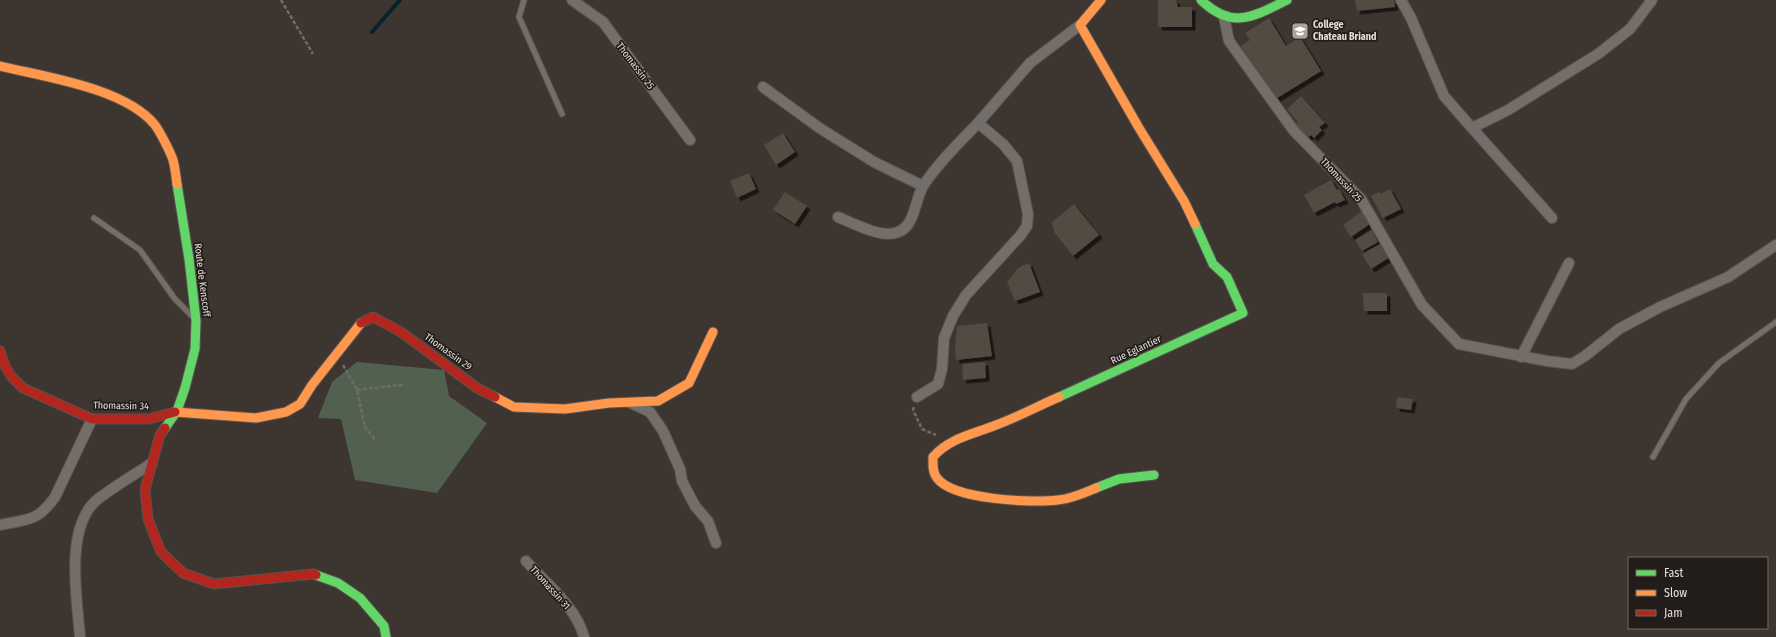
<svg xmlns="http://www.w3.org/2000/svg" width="1776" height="637" font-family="'Fira Sans Condensed',sans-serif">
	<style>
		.green { fill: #52614f }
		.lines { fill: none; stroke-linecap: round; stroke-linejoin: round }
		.stream { stroke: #06222b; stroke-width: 4 }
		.building { fill: #524b43; filter: url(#shadow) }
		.lane-casing { stroke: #59534f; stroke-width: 7 }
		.street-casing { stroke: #59534f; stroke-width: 12 }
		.fast-casing { stroke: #59534f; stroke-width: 11 }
		.slow-casing { stroke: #59534f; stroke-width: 11 }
		.jam-casing { stroke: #59534f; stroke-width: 11 }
		.path { stroke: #706b67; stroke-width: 2.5; stroke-dasharray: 4 2; stroke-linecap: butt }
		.lane { stroke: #736e6a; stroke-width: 5 }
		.street { stroke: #736e6a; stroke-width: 10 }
		.fast { stroke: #63d668; stroke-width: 9 }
		.slow { stroke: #ff974d; stroke-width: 9 }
		.jam { stroke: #b3261e; stroke-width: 9 }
		.labels { text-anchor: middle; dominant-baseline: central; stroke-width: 3.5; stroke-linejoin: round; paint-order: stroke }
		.poi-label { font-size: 10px; font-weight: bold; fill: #e4ddd8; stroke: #231d1a; text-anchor: start }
		.street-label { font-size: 10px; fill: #e4ddd8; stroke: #231d1a }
	</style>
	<defs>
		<filter id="shadow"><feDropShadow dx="3.5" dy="3.5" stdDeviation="0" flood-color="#0009"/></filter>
	</defs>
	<rect width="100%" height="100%" fill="#3c3530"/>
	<path class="green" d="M357,362L444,370L449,396L487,423L437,493L355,480L341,419L318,418L332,382Z"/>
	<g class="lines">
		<path class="stream" d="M372,32L400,0"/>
	</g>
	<path class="building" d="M1158,0H1176L1178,7H1192V27H1158Z
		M1355,0H1394L1395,7L1357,11Z
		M1269,18L1286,46L1300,37L1321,71L1274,100L1240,46L1250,40L1245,33Z
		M1301,96L1325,123L1319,127L1322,130L1314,138L1311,135L1306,139L1294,125L1298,122L1287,109Z
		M783,133L795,152L776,165L764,145Z
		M749,173L756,189L737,198L730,181Z
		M1331,180L1337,190L1339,189L1345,200L1336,204L1335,202L1314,213L1304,195Z
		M1390,189L1401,209L1383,218L1371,196L1379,192L1381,194Z
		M785,192L807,206L795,224L773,210Z
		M1074,204L1099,235L1073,256L1054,232L1052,222Z
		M1362,211L1371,223L1351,237L1343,225Z
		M1372,230L1378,242L1362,251L1355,240Z
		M1380,244L1390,257L1371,269L1362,254Z
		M1029,263L1040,292L1015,301L1007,282L1018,268Z
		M1363,293H1387V311H1364Z
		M987,323L992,356L956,360L955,347L957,326Z
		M985,362L986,378L963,380L962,364Z
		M1397,397L1413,399L1411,410L1396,408Z"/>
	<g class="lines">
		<g class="lane-casing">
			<path id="lane" d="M524,0L519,17L562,114
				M94,218L140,250L175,299L192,316
				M1653,457L1686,399L1719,363L1776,322"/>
		</g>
		<g class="street-casing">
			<path id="street" d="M572,0L603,22L690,140
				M1401,0L1411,18L1444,96L1472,128L1508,110L1598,54L1630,29L1652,0
				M1224,17L1229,41L1294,131L1361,199L1422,305L1459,344L1547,361L1572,364L1585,356L1619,329L1660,307L1728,277L1776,245
				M763,87L821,129L874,162L923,186
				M1472,128L1552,218
				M838,217C858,225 896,248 910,221C916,210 917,197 923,186C938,163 959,143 978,123
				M1521,357L1569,263
				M917,397L938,384L942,369L944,338L953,316L966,295L1020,236L1027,226L1028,214L1017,161L1003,144L978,123L1030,63L1080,25
				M631,403L650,412L663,431L680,469L682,481L695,506L708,521L716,543
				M0,525C28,519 37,522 55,497L92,419
				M526,561C546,583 577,608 584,637
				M80,637C77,599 64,526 98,499C115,486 134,475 152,463"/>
		</g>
		<g class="fast-casing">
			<path id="fast" d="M1201,0C1232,30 1253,17 1287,0
				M1059,397L1243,313L1227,277L1213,264L1195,224
				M165,428L177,411L185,388L195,349L196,321L189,259L177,184
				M1096,488L1119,479L1154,475
				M316,575L338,583L360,598L384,626L386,637"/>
		</g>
		<g class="slow-casing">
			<path id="slow" d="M1101,0L1080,25L1139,128L1184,201L1195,224
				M0,66C45,77 125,88 155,125C160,132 170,151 173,160C175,167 176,176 177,184
				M495,397L514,407L565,409L609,403L658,401L689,383L713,332
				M1059,397C1038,406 1018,417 996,425C974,434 949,438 933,457C933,464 932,472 937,478C953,500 1032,503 1058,500C1071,499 1084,493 1096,488
				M175,412L256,418L286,412L300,404L312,385L361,323"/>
		</g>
		<g class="jam-casing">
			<path id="jam" d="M361,323L373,317L401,332L477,388L495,397
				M0,351L5,366L11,376L23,388L92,419H149L175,412
				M165,428L160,435L145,489L148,519L161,552L183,573L214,584L313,574L316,575"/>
		</g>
		<path class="path" d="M281,0L313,54
			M343,365L357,390L365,427L376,441
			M357,390L399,385L405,386
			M914,407L913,410L922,429L936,435"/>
		<use href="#lane" class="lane"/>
		<use href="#street" class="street"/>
		<use href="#fast" class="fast"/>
		<use href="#slow" class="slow"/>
		<use href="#jam" class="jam"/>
	</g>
	<defs>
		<g id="school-square" transform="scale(0.9)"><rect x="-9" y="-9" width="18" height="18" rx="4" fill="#a9a29d" stroke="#231d1a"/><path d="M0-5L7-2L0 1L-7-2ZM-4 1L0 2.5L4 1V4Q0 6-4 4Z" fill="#fff"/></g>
	</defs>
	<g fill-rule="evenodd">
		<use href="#school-square" x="1300" y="31"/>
	</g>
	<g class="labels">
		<g class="poi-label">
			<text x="1313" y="25">College<tspan x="1313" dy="12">Chateau Briand</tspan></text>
		</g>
		<g class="street-label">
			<text transform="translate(635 66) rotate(53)">Thomassin 25</text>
			<text transform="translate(1341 180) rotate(47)">Thomassin 25</text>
			<text transform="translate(202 280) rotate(83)">Route de Kenscoff</text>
			<text transform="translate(1136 350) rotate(-25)">Rue Eglantier</text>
			<text transform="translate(448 352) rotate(36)">Thomassin 29</text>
			<text transform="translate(121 406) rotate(1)">Thomassin 34</text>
			<text transform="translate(550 588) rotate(48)">Thomassin 31</text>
		</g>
	</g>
	<rect x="1628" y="557" width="140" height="72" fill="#231d1a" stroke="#706a66"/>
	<rect x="1636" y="570" width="20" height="6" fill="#63d668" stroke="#706a66"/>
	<text x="1664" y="577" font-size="12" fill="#e4ddd8">Fast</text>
	<rect x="1636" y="590" width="20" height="6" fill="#ff974d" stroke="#706a66"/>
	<text x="1664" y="597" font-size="12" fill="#e4ddd8">Slow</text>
	<rect x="1636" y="610" width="20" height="6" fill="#b3261e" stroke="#706a66"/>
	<text x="1664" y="617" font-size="12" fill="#e4ddd8">Jam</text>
</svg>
